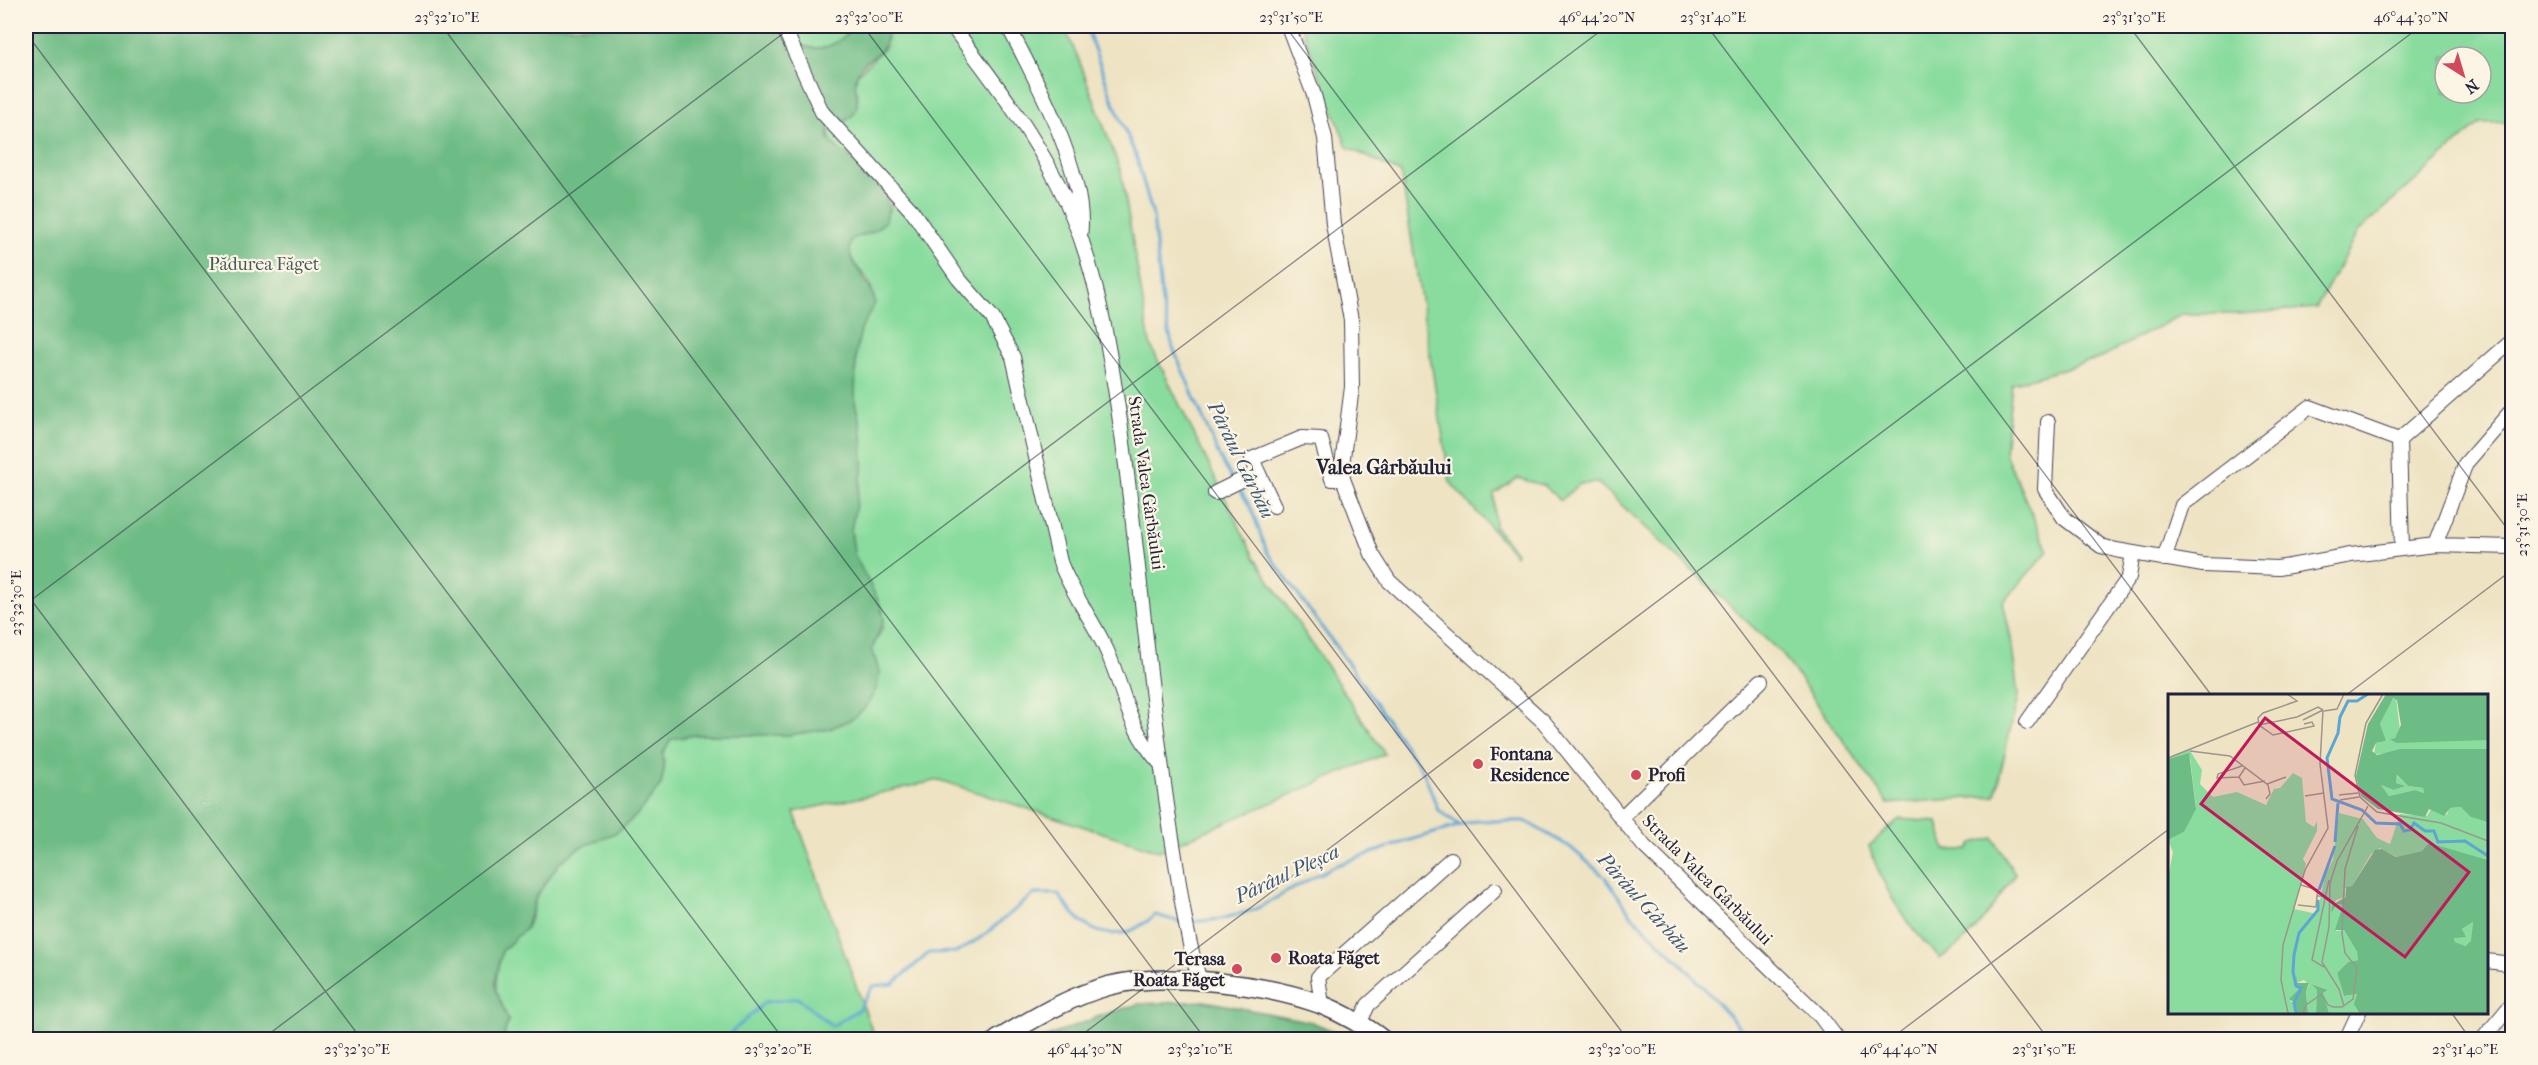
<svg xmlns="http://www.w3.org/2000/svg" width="2538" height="1065" font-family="'IM FELL French Canon',serif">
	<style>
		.green { fill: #89dc9e; stroke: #567f6c; stroke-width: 1.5; fill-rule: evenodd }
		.forest { fill: #6ebc85; stroke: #486f60; stroke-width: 1.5 }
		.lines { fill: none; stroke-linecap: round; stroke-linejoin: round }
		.stream { stroke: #5da6d4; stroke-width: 3 }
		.minor-casing { stroke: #413f4f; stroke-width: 16 }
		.major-casing { stroke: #413f4f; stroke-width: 21 }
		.minor { stroke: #fff; stroke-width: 14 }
		.major { stroke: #fff; stroke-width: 18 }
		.ticks { fill: none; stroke: #22223b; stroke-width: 1.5; stroke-opacity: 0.45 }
		.poi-dot { fill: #d1495b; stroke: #fcf5e5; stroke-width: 2 }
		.labels { text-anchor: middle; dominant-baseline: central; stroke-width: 4.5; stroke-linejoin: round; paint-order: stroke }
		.park-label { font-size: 18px; fill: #415a59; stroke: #fcf5e5 }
		.street-label { font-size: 18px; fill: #22223b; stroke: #fcf5e5 }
		.poi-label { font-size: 18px; font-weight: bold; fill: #22223b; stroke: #fcf5e5; text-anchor: start }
		.water-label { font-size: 20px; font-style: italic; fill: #3a5778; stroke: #fcf5e5 }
		.neighbourhood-label { font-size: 20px; font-weight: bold; fill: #22223b; stroke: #fcf5e5 }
		.inset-river { fill: none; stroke: #5da6d4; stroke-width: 3 }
		.inset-road { fill: none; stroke: #9c968d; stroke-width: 1.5 }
		.view { fill: #c2185b; fill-opacity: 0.15; stroke: #c2185b; stroke-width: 3 }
		.inset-edge { fill: none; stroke: #22223b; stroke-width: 3 }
		.neatline { fill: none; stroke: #22223b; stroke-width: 2 }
		.ticks-label { font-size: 15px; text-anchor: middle; fill: #22223b }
	</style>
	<rect width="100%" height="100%" fill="#fcf5e5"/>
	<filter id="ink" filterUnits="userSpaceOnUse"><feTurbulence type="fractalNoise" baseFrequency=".0167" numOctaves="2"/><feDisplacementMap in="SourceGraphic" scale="12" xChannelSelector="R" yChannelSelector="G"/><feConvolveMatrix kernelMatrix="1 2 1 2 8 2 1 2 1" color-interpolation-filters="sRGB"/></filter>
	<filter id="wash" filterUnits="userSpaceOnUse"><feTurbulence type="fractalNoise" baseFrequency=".008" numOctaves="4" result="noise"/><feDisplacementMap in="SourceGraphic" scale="24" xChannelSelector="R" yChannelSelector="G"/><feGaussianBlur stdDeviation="1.35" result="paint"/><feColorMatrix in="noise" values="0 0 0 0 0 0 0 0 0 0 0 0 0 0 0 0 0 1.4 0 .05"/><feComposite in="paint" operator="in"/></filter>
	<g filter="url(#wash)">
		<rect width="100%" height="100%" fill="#eee3c3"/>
		<path class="green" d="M786,26H854C839,45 820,55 796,43Z
			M888,26H1063L1077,55L1121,172L1150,344L1254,557L1385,754L1159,851L939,780L794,812L875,1039H503L508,1020L496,990L497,966L502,951L530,921L536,897L559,863L579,848L617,832L646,804L661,785L664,769L663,753L671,739L695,735H788L829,729L844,723L869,702L877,687V664L872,649L883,627V611L854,554L851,530L863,466L862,433L855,402L856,353L861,329L875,302C873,294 872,287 868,280C858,266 843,258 851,239C858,236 867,235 874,231C878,229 882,221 885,217C917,176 812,157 831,124L848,120L858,99L855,83L857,75L886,46Z
			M1301,26H2512V122L2480,123L2358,232L2316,308L2239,314H2182L2100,358L2012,384L2005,453L2048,551L2003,602L2011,639L2018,696L1995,796L1888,804L1783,655L1598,483L1580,484L1560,501L1545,486L1518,478L1494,494L1495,527L1516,552L1515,555L1450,482L1401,173L1347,147ZM2445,57H2481V93H2445Z
			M1899,819L1938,822L1945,850H1968L1973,843L1993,838L2015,874C1993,906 1974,939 1940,958C1905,924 1885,893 1869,846Z"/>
		<path class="forest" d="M26,26H786L796,43C820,55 839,45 854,26H888C884,64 871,48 857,74C851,88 863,102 853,115C847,121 839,121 831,124C811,159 903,159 886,221L874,231L852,239C841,261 872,278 875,303L861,329L856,353L855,402L862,433L863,466L851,530L854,554L880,604L884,619L872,649L879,672L877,687L865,708L852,719L829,729L788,735H695L671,739L663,753L664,769L661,785L651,798L635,817L617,832L579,848L559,863L536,897L526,928L502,951L495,982L496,990L508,1020L503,1039H26Z
			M1205,1001L1312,1022L1352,1039H1042L1100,1016L1138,1004Z"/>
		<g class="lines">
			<path class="stream" d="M1086,26L1113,101L1136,156L1153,216L1162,303L1173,348L1220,458L1233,480
				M1237,485L1251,508L1267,552L1350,666L1424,773L1438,810L1459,825
				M1190,922L1221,919L1254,910L1334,866L1407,841L1475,821H1525L1570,847L1605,877L1633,917L1683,965L1751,1040
				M723,1040L765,1002L798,998L832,1026L858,1010L873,986L893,984L929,953L957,952L983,936L1034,894H1058C1076,919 1093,940 1127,932C1137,930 1148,920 1156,915L1180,922"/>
		</g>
	</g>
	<g filter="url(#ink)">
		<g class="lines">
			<g class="minor-casing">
				<path id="minor" d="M783,26L822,112L912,211L958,278L992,317L1013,357L1060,562C1072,594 1093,620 1107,651C1126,694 1126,726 1160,763
					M952,26C990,76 1030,128 1058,184C1096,259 1109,346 1121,428C1140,564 1150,702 1172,838C1180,886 1185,935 1200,981
					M1008,26C1035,77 1089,178 1080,236
					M1288,26L1314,95L1325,138L1333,224L1351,320L1352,387L1342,465L1343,479L1372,554L1389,581L1544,722L1644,846L1820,1016L1838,1040
					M2048,422L2045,489L2064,518L2101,546L2116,550L2203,565L2278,568L2351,555L2435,545L2512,547
					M1258,472L1274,506
					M1215,493L1258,472L1252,459L1302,438L1321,439L1332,479H1343
					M2435,545L2466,463L2512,410
					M2402,549L2399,440L2512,341
					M2164,559L2182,505L2310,407L2399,440
					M2027,722L2129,577L2133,553
					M1621,818L1761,681
					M2486,961L2512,964
					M1322,1005L1318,977L1451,859
					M1359,1024L1368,1005L1495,890
					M2346,1040L2359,1012
					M2482,1040L2512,1004"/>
			</g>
			<g class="major-casing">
				<path id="major" d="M997,1040C1033,1019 1068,997 1108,986C1164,971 1265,984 1320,1004C1342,1013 1364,1025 1383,1040"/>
			</g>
			<use href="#minor" class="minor"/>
			<use href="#major" class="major"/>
		</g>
	</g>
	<path class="ticks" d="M442,26L1206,1040M863,26L1628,1040M1285,26L2049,1040M1707,26L2212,696M2129,26L2512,535M26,33L784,1040M26,593L362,1040M26,604L793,26M2345,696L2512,570M2451,1012L2471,1040M261,1040L1607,26M1075,1040L2421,26M1889,1040L2169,829"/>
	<g class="poi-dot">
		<circle cx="1478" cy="764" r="6"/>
		<circle cx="1636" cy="775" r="6"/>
		<circle cx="1276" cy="958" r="6"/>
		<circle cx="1237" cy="969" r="6"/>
	</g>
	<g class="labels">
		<g class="park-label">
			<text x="264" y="264">Pădurea Făget</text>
		</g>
		<g class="street-label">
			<text transform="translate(1146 483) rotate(82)">Strada Valea Gârbăului</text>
			<text transform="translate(1707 880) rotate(45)">Strada Valea Gârbăului</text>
		</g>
		<g class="poi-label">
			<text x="1490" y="754">Fontana<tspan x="1490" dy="21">Residence</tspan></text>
			<text x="1648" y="775">Profi</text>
			<text x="1288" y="958">Roata Făget</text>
			<text x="1225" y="959" text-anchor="end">Terasa<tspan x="1225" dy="21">Roata Făget</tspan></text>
		</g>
		<g class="water-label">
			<text transform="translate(1241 460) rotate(64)">Pârâul Gârbău</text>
			<text transform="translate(1287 874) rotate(-25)">Pârâul Pleșca</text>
			<text transform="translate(1644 903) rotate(48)">Pârâul Gârbău</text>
		</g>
		<g class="neighbourhood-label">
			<text x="1384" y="467">Valea Gârbăului</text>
		</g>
	</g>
	<g transform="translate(2168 694)">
		<rect width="320" height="320" fill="#eee3c3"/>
		<path d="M228,4L232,37L226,45L217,47L212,30L224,5ZM223,46H319V55L206,60L208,49ZM21,55L34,76L32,90L45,103L69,98L98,111L106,95L112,94L125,79L134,84L138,128L146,133L149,127V137L135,165L138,170L126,215L149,220L157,182L165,166L171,119L195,125L209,144L222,150L232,120L259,122L264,114L279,121L281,114L294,113L304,123L319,128V166L262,150L254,157L229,163L212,154L203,160L184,192L177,194L178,203L168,206L163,218L169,210L175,211L168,237L176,236L189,258L190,266L180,268L169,279L176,302L189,300L187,312L191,319H161L155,299L160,296L145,290L149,296L148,319H140L138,298L141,291L136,286L129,289L127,281L126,291L131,295L122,307L127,309V319H0V185L5,158L0,146L16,138L28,113L22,64L17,60L0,65ZM229,82L240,92L255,94L256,99L247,96L221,102L213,91L224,96L238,92L228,89ZM305,228L304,247L296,252L287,248L286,243H296L294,235Z" fill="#89dc9e"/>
		<path d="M218,0H319V46L229,49L223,46L208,49L204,57L209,61L232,55H319V128L303,123L293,113L282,114L276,122L261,115L257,123L210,115L193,102L188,82L200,30ZM225,4L229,6L233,31L227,44L218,47L212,30ZM229,81L240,92L255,94L256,99L247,96L221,102L213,91L225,96L238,92L228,89ZM21,59L28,115L16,138L0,146V65ZM261,149L320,166L319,319H191L186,310L189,300L176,302L169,279L180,268L190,266L189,258L176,236H167L175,211L169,210L163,219L164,211L178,203V193L184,192L207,156L214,155L228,163L254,157ZM305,228L303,247L297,252L287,248L286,244L298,243L294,235ZM128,280L129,289H141L138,298L140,319H127V309L121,305L131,295L126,291ZM144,290L160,296L155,299L161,319H148L149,296Z" fill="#6ebc85" fill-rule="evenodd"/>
		<path class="inset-river" d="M200,0L189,7H180L172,23L170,39L159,64L164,105L194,116L208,129L232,130L236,137L242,136L246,129L257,137H266L270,148L297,147L320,162M167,148L170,109M151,196L167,152M128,319L126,309L133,294L128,292L125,278L126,261L131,239L150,216V206"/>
		<path class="inset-road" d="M119,0L129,7L95,19L90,24L91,31L105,41L146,32L144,28L136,30M215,0L198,29L187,81L192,103L209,118L273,129L320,147M156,17L169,15L176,0M135,26L155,16M91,31L129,23L150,13L155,16M22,57L62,62L100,91L102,100L98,105M0,64L90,28M74,72L50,80L49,84L71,83L77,74M71,83L76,91L97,87M99,90L118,83M171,101L190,99M137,102L156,99M172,106L191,103M133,191L150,196L149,202M130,211L148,213L149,202H157M156,273L144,266L161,186M176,312L171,295L154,268L161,233L162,189L169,167L200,112M120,319L113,286L115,251L137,176L160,134L152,70L155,16M135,319L138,311L154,300L160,311L165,313H174L185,305L189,274L177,259L174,239L177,175L190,132"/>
		<path class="view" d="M97,24L301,178L237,263L33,110Z"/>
		<rect width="320" height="320" class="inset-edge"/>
	</g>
	<rect width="2538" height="1065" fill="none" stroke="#fcf5e5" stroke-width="66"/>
	<g transform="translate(2463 75) rotate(143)"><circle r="28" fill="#fcf5e5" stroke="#a5a1a1" stroke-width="1.5"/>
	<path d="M0-4.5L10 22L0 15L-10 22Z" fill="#d1495b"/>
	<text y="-9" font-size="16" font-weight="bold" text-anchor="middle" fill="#22223b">N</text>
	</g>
	<rect x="33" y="33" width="2472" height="999" class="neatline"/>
	<g class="ticks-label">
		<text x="447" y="22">23°32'10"E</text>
		<text x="869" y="22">23°32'00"E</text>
		<text x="1291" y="22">23°31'50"E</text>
		<text x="1597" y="22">46°44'20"N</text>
		<text x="1713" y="22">23°31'40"E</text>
		<text x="2134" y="22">23°31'30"E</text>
		<text x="2411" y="22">46°44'30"N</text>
		<text transform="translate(2522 525) rotate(-90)" y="5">23°31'30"E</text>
		<text transform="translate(16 603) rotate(-90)" y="5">23°32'30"E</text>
		<text x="357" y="1054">23°32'30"E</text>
		<text x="778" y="1054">23°32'20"E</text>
		<text x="1085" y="1054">46°44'30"N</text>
		<text x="1200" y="1054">23°32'10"E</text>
		<text x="1622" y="1054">23°32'00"E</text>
		<text x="1899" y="1054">46°44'40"N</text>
		<text x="2044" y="1054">23°31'50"E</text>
		<text x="2465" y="1054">23°31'40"E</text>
	</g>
</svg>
